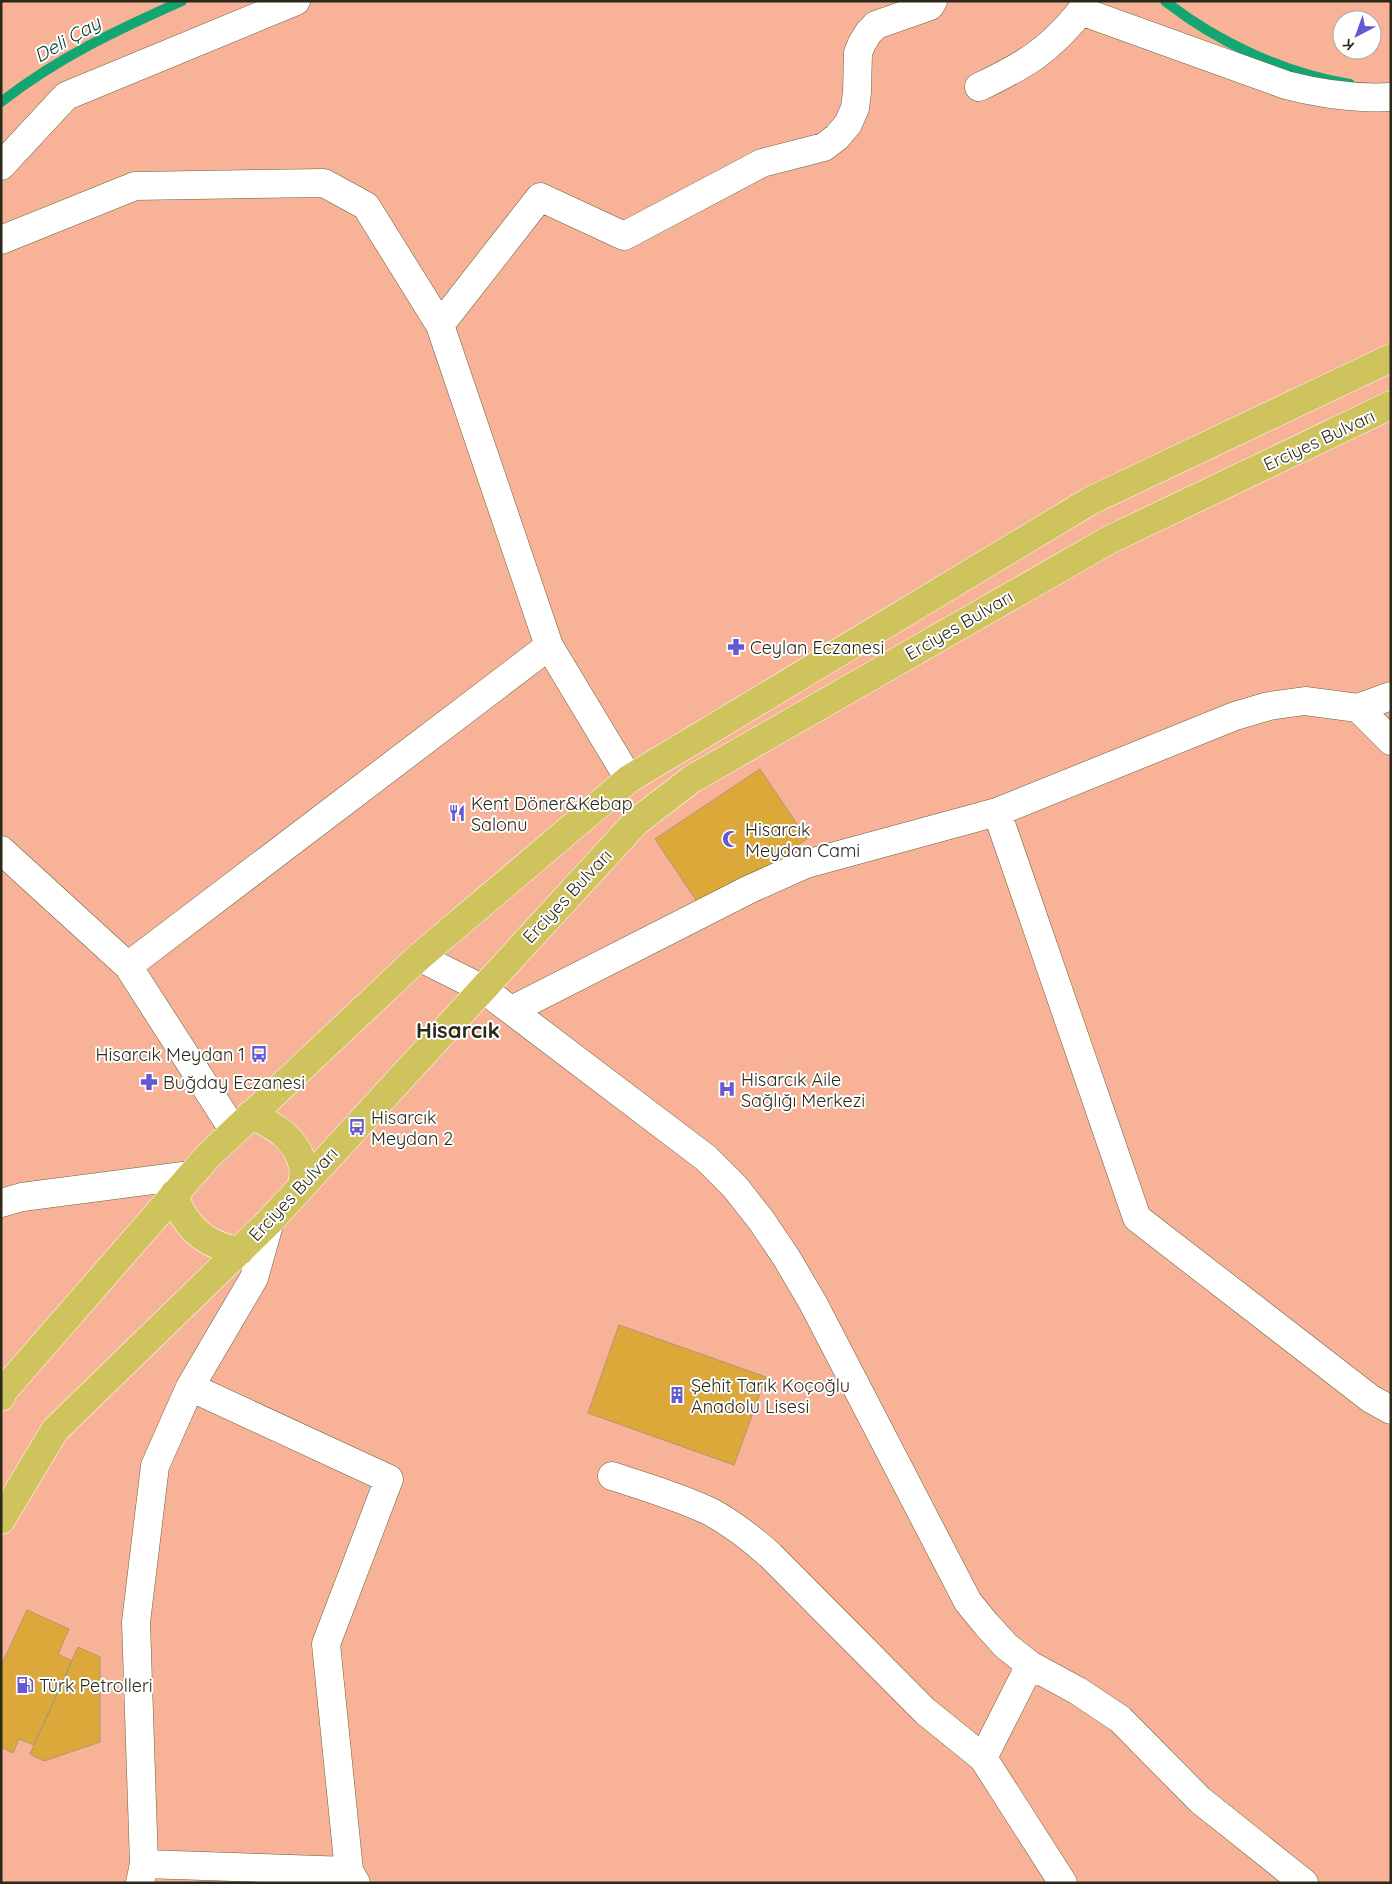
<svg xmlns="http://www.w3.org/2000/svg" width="1392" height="1884" font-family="Quicksand,sans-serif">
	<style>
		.green { fill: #f7b298; fill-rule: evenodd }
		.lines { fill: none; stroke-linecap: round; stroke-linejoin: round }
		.stream { stroke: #13a673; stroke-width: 10 }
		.building { fill: #dca839; stroke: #ac9873 }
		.minor-casing { stroke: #68633c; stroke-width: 29 }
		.highway-casing { stroke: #fff; stroke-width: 29 }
		.minor { stroke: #fff; stroke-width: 28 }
		.highway { stroke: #cfc35e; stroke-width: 28 }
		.labels { text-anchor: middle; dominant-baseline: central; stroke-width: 4; stroke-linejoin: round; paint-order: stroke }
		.street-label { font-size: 18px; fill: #2b2919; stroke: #fff }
		.poi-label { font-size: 18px; fill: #2b2919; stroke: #fff; text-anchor: start }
		.water-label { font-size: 19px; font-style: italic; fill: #043d28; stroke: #fff }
		.district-label { font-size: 22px; font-weight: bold; fill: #2b2919; stroke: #fff }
	</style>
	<rect width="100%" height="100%" fill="#f1edc1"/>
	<path class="green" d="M1,1H1391V1883H1ZM1342,20H1372V50H1342Z"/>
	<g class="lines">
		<path class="stream" d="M1165,1C1217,42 1284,73 1350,84
			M1,102C59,57 115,31 182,1"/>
	</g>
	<path class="building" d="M760,769L807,839L702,909L655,839Z
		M619,1325L766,1377L734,1465L588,1413Z
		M27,1610L69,1629L58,1654L72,1661L34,1745L19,1739L13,1753L1,1747V1666Z
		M78,1647L100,1657V1742L44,1761L30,1754Z"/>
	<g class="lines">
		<g class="minor-casing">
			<path id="minor" d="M979,87C1025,65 1049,51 1081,11L1286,85C1321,94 1355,99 1391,97
				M1,166L66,96L296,1
				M1,240L135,186L324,183L366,206L440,325L549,646L629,779
				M440,325L540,197L624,236L762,163L824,147L837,137L848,124L855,108L857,92L858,53L862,43L869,32L876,25L930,6L933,1
				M1358,708L1391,741
				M997,812L1137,1218L1371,1399L1391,1410
				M1,850L128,966L234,1131
				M419,957L483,989L706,1158L735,1187L761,1220L786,1257L813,1303L968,1602L986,1624L1006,1646L1030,1665L1078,1691L1120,1719L1200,1800L1304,1883
				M128,966L549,646
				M512,1010L750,889L806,864L997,812L1235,716L1269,706L1305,701L1358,708L1391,696
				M1,1203L22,1197L191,1175
				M190,1387L389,1479L326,1644L349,1871
				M612,1476C645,1487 680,1497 711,1512C733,1524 752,1539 770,1555L925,1711L983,1758
				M1030,1665L983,1758L1063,1883
				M144,1864L349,1871L356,1883
				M140,1883L144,1864L136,1622L155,1466L190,1387L254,1278L270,1221"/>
		</g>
		<g class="highway-casing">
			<path id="highway" d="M250,1115C274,1125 298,1139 303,1167C305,1173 302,1180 302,1186
				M174,1194C184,1227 206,1246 240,1251
				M1,1397L4,1390L209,1155L419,957L629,779L1090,501L1391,358
				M1,1520L55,1430L270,1221L636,822L692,779L1109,540L1391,405"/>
		</g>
		<use href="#minor" class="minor"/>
		<use href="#highway" class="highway"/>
	</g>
	<defs>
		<g id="pharmacy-bare" transform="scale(1.35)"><path d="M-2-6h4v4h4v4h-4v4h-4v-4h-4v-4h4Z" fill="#6359d2" stroke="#fff" stroke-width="2.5" paint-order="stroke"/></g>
		<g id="restaurant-bare" transform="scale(1.35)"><path d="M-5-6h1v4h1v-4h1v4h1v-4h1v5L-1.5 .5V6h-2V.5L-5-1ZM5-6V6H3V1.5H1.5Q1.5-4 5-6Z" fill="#6359d2" stroke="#fff" stroke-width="2.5" paint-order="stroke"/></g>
		<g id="mosque-bare" transform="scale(1.35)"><path d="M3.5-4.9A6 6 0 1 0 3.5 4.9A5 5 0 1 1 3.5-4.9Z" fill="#6359d2" stroke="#fff" stroke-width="2.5" paint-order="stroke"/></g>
		<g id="bus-bare" transform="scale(1.35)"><path d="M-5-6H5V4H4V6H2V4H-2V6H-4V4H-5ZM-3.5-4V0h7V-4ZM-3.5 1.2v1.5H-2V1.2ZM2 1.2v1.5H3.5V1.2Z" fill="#6359d2" stroke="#fff" stroke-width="2.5" paint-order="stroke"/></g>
		<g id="hospital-bare" transform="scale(1.35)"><path d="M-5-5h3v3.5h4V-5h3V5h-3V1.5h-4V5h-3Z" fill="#6359d2" stroke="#fff" stroke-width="2.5" paint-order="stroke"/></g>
		<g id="building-bare" transform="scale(1.35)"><path d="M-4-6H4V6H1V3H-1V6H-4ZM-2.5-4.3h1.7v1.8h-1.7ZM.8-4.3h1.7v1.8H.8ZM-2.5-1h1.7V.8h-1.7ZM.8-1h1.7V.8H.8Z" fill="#6359d2" stroke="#fff" stroke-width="2.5" paint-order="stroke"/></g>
		<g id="fuel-bare" transform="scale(1.35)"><path d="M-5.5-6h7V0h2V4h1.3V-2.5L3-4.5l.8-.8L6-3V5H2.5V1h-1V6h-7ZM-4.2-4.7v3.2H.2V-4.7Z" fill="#6359d2" stroke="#fff" stroke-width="2.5" paint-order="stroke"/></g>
	</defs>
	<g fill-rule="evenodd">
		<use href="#pharmacy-bare" x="736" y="647"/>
		<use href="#restaurant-bare" x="457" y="813"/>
		<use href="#mosque-bare" x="731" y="839"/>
		<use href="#bus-bare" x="259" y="1054"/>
		<use href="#pharmacy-bare" x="149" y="1082"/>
		<use href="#hospital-bare" x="727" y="1089"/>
		<use href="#bus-bare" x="357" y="1127"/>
		<use href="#building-bare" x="677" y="1395"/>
		<use href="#fuel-bare" x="25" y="1685"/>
	</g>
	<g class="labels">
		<g class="street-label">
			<text transform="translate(1319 440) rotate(-25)">Erciyes Bulvarı</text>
			<text transform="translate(959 625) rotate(-30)">Erciyes Bulvarı</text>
			<text transform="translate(567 896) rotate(-47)">Erciyes Bulvarı</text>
			<text transform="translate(293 1194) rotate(-47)">Erciyes Bulvarı</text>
		</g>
		<g class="poi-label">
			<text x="750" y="647">Ceylan Eczanesi</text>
			<text x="471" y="803">Kent Döner&amp;Kebap<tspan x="471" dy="21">Salonu</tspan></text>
			<text x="745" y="829">Hisarcık<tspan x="745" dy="21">Meydan Cami</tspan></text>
			<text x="245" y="1054" text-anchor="end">Hisarcık Meydan 1</text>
			<text x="741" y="1079">Hisarcık Aile<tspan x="741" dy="21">Sağlığı Merkezi</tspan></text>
			<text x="163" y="1082">Buğday Eczanesi</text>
			<text x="371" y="1117">Hisarcık<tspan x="371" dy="21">Meydan 2</tspan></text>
			<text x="691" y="1385">Şehit Tarık Koçoğlu<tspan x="691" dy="21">Anadolu Lisesi</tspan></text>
			<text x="39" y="1685">Türk Petrolleri</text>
		</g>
		<g class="water-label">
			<text transform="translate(67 39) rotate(-30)">Deli Çay</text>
		</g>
		<g class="district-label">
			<text x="458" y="1030">Hisarcık</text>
		</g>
	</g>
	<rect width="1392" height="1884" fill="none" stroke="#2b2919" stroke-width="5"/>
	<g transform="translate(1357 35) rotate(221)"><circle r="24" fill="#ffffff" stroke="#aaa9a3"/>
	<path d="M0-4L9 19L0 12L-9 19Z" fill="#6359d2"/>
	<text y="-8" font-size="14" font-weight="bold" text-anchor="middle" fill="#2b2919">K</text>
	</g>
</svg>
